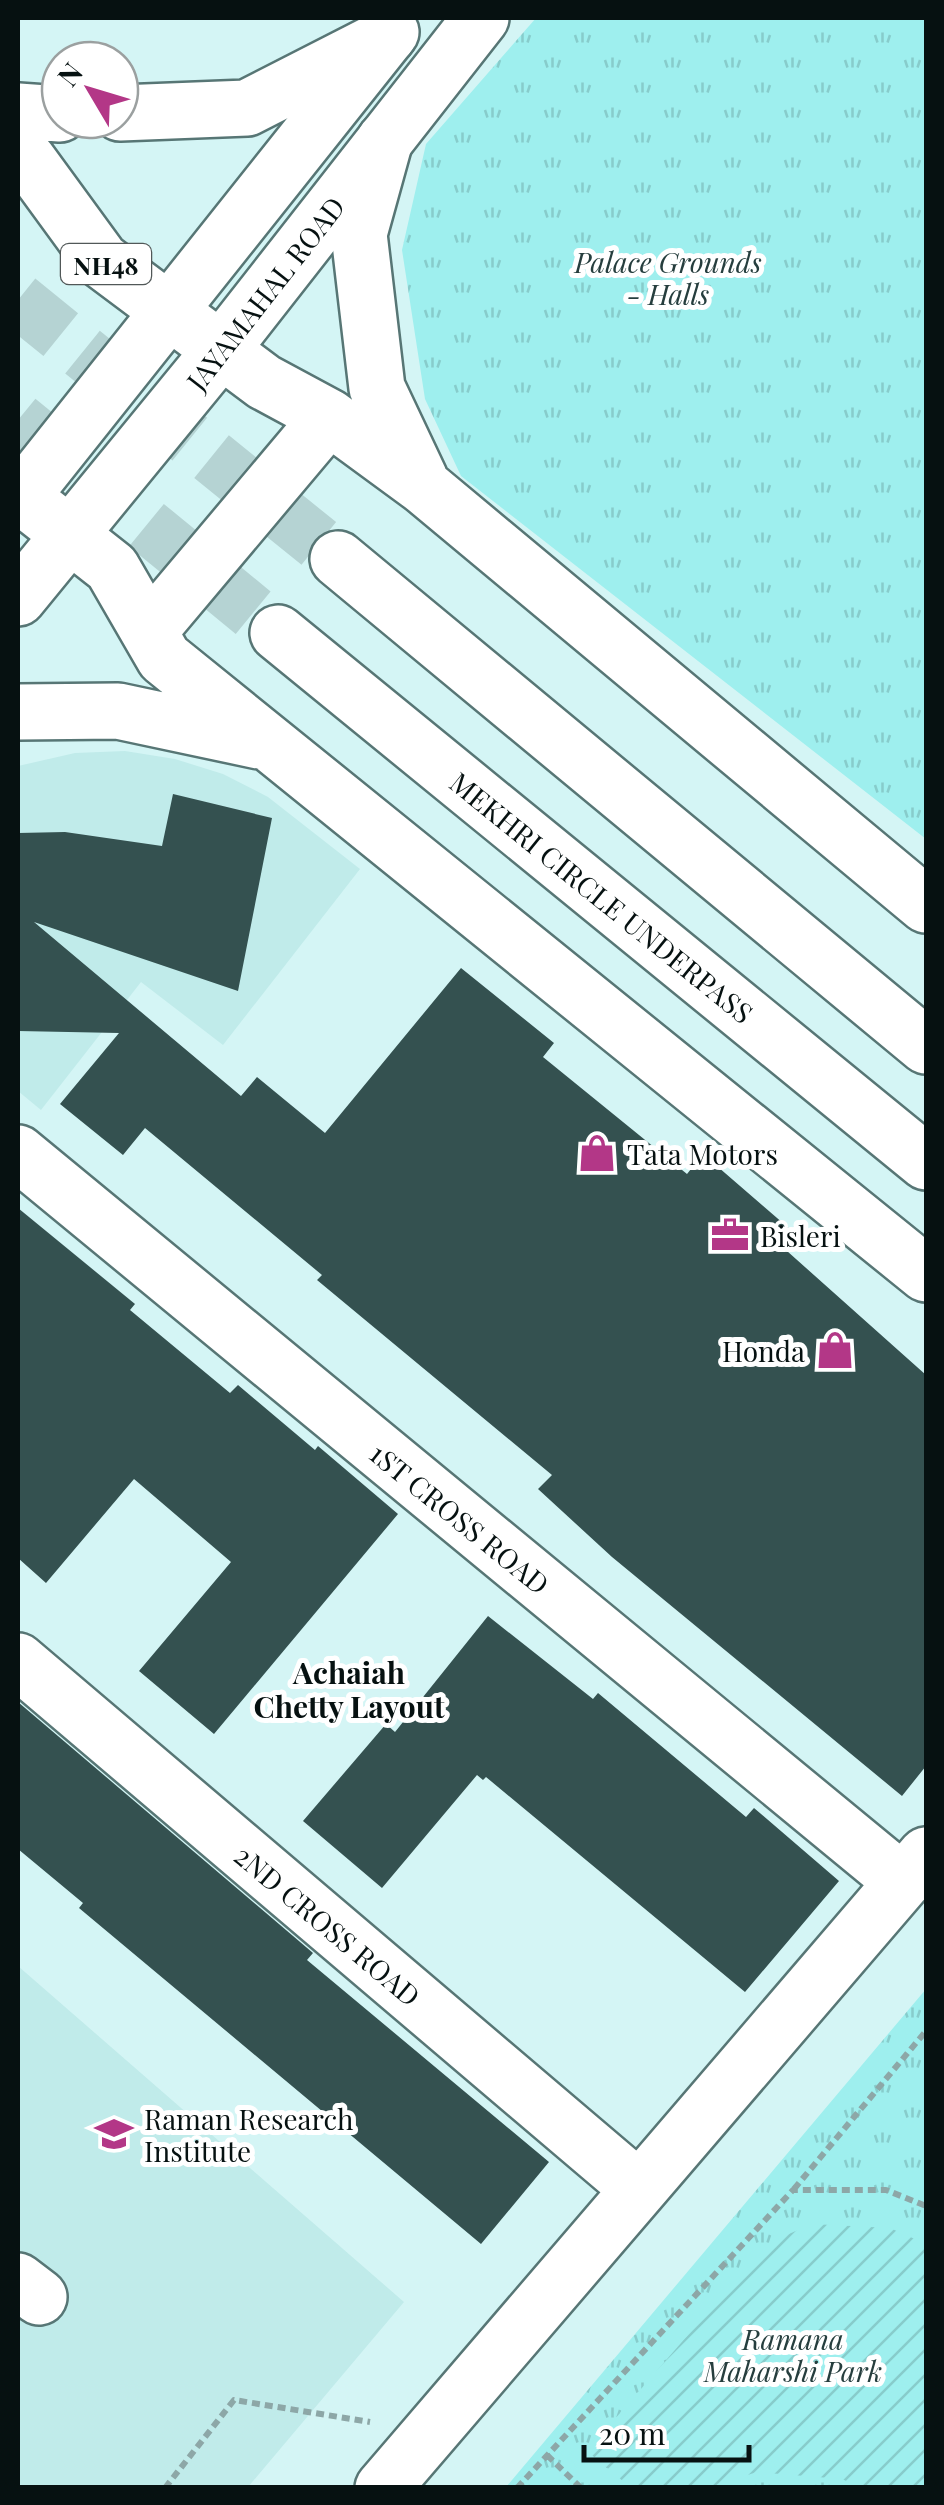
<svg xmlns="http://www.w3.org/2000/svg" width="944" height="2505" font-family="'Playfair Display',serif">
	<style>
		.built { fill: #c0ebea }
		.grass { fill: url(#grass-tufts) }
		.garden { fill: url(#garden-furrows) }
		.building { fill: #345150 }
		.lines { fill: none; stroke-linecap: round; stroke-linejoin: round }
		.highway-tunnel { stroke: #b5d3d3; stroke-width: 55; stroke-dasharray: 55 28; stroke-linecap: butt }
		.minor-casing { stroke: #577675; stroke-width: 60 }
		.major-casing { stroke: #577675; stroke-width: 60 }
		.highway-casing { stroke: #577675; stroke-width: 60 }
		.path { stroke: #8da7a7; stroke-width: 6; stroke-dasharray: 8 5; stroke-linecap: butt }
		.minor { stroke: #fff; stroke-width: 55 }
		.major { stroke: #fff; stroke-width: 55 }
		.highway { stroke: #fff; stroke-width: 55 }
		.labels { text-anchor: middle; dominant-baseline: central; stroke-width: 10; stroke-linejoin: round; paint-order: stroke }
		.shield { fill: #fff; stroke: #515858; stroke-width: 2.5 }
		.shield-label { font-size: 25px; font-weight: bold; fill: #061111 }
		.park-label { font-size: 28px; font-style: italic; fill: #263e3e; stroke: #fff }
		.street-label { font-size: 28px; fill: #061111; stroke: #fff }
		.poi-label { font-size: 28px; fill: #061111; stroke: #fff; text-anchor: start }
		.neighbourhood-label { font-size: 30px; font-weight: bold; fill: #061111; stroke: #fff }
	</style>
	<defs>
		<pattern id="grass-tufts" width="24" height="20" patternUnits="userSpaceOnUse" patternTransform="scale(2.5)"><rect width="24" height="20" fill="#9eefee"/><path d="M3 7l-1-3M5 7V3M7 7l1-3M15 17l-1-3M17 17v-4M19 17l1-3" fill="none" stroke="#87cccb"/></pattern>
		<pattern id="garden-furrows" width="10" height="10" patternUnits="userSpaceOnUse" patternTransform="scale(2.5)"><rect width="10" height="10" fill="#9eefee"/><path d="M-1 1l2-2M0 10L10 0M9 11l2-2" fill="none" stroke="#87cccb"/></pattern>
	</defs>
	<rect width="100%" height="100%" fill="#d4f5f5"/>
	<path class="built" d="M125,751L175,759L223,774L268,797L360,869L223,1045L141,982L41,1110L18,1091V766L75,753Z
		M18,1966L404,2302L248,2487H18Z"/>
	<path class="grass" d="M536,18H926V839L461,476L425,399L402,250L426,144Z
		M926,1989V2487H506Z"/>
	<path class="garden" d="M812,2224L890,2228L926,2244V2487H859L842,2479L757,2472L710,2487H630L587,2451L768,2243Z"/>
	<path class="building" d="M173,794L272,818L238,991L34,922L241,1096L257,1077L325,1133L461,968L554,1043L543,1057L687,1174L703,1154L799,1237L787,1251L926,1375V1766L902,1796L612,1557L538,1489L552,1475L317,1280L322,1275L145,1128L123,1155L60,1104L119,1033L18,1031V833L65,832L162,846Z
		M18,1208L135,1304L130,1310L230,1393L238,1385L315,1450L318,1446L398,1514L214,1734L139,1671L231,1562L134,1479L46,1583L18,1558Z
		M488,1616L593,1699L598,1693L746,1817L754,1808L839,1881L745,1992L486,1777L483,1780L477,1775L382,1888L303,1821L386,1724L395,1732Z
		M18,1702L313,1953L307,1960L549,2162L481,2244L79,1908L83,1903L18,1849Z"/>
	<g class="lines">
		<path class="highway-tunnel" d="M18,300L338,559
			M18,420L278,633"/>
		<g class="minor-casing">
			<path id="minor" d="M18,1153L903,1882
				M18,1661L639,2189
				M18,2281L39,2297
				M383,2488L926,1855"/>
		</g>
		<g class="major-casing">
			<path id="major" d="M18,501L391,32
				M18,598L221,350L481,18"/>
		</g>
		<g class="highway-casing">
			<path id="highway" d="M18,111L60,114
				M120,113L247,108L388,36
				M385,140L359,234L377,388L420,479
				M18,152L28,160L101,260L264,382L329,417L423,486L926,905
				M18,494L112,568L164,658L926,1274
				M338,559L926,1046
				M149,631L329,417
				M278,633L926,1162
				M18,712L118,711L259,741"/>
		</g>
		<path class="path" d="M794,2189L926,2031
			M547,2455L581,2488
			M165,2488L234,2400L370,2422
			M517,2488L793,2190H886L926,2206"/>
		<use href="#minor" class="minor"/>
		<use href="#major" class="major"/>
		<use href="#highway" class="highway"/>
	</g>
	<defs>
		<g id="shop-bare" transform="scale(3)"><path d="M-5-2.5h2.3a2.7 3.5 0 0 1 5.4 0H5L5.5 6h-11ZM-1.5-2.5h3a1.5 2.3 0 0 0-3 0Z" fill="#b33787" stroke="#fff" stroke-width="2.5" paint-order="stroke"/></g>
		<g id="office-bare" transform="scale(3)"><path d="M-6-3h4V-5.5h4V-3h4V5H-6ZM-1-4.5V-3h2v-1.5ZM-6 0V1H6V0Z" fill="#b33787" stroke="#fff" stroke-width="2.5" paint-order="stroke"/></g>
		<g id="university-bare" transform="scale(3)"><path d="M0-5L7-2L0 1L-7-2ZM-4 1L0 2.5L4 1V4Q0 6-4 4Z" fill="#b33787" stroke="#fff" stroke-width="2.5" paint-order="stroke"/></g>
	</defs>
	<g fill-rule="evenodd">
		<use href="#shop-bare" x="597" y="1153"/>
		<use href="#office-bare" x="730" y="1235"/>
		<use href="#shop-bare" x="835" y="1350"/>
		<use href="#university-bare" x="114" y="2134"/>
	</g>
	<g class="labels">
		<rect class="shield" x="61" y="244" width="90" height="40" rx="8"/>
		<g class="shield-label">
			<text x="106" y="264">NH48</text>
		</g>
		<g class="park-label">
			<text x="668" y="261">Palace Grounds<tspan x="668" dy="32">- Halls</tspan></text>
			<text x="793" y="2338">Ramana<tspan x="793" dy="32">Maharshi Park</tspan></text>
		</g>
		<g class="street-label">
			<text transform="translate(265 293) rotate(-52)">JAYAMAHAL ROAD</text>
			<text transform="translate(602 897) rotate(39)">MEKHRI CIRCLE UNDERPASS</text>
			<text transform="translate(460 1518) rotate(39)">1ST CROSS ROAD</text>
			<text transform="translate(328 1925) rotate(40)">2ND CROSS ROAD</text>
		</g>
		<g class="poi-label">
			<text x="627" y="1153">Tata Motors</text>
			<text x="760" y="1235">Bisleri</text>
			<text x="805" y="1350" text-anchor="end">Honda</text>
			<text x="144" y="2118">Raman Research<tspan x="144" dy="32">Institute</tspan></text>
		</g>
		<g class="neighbourhood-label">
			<text x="349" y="1672">Achaiah<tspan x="349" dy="34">Chetty Layout</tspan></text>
		</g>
	</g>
	<rect width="944" height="2505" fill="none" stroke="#061111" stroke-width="40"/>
	<g transform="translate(90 90) rotate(308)"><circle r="48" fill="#ffffff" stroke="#9ba0a0" stroke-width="2.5"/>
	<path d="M0-8L18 38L0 25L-18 38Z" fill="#b33787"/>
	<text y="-15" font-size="28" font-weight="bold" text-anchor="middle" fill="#061111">N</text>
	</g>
	<path d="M584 2445v15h165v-15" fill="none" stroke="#061111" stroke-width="5"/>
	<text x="599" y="2445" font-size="30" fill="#061111" stroke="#ffffff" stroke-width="8" paint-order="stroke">20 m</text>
</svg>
